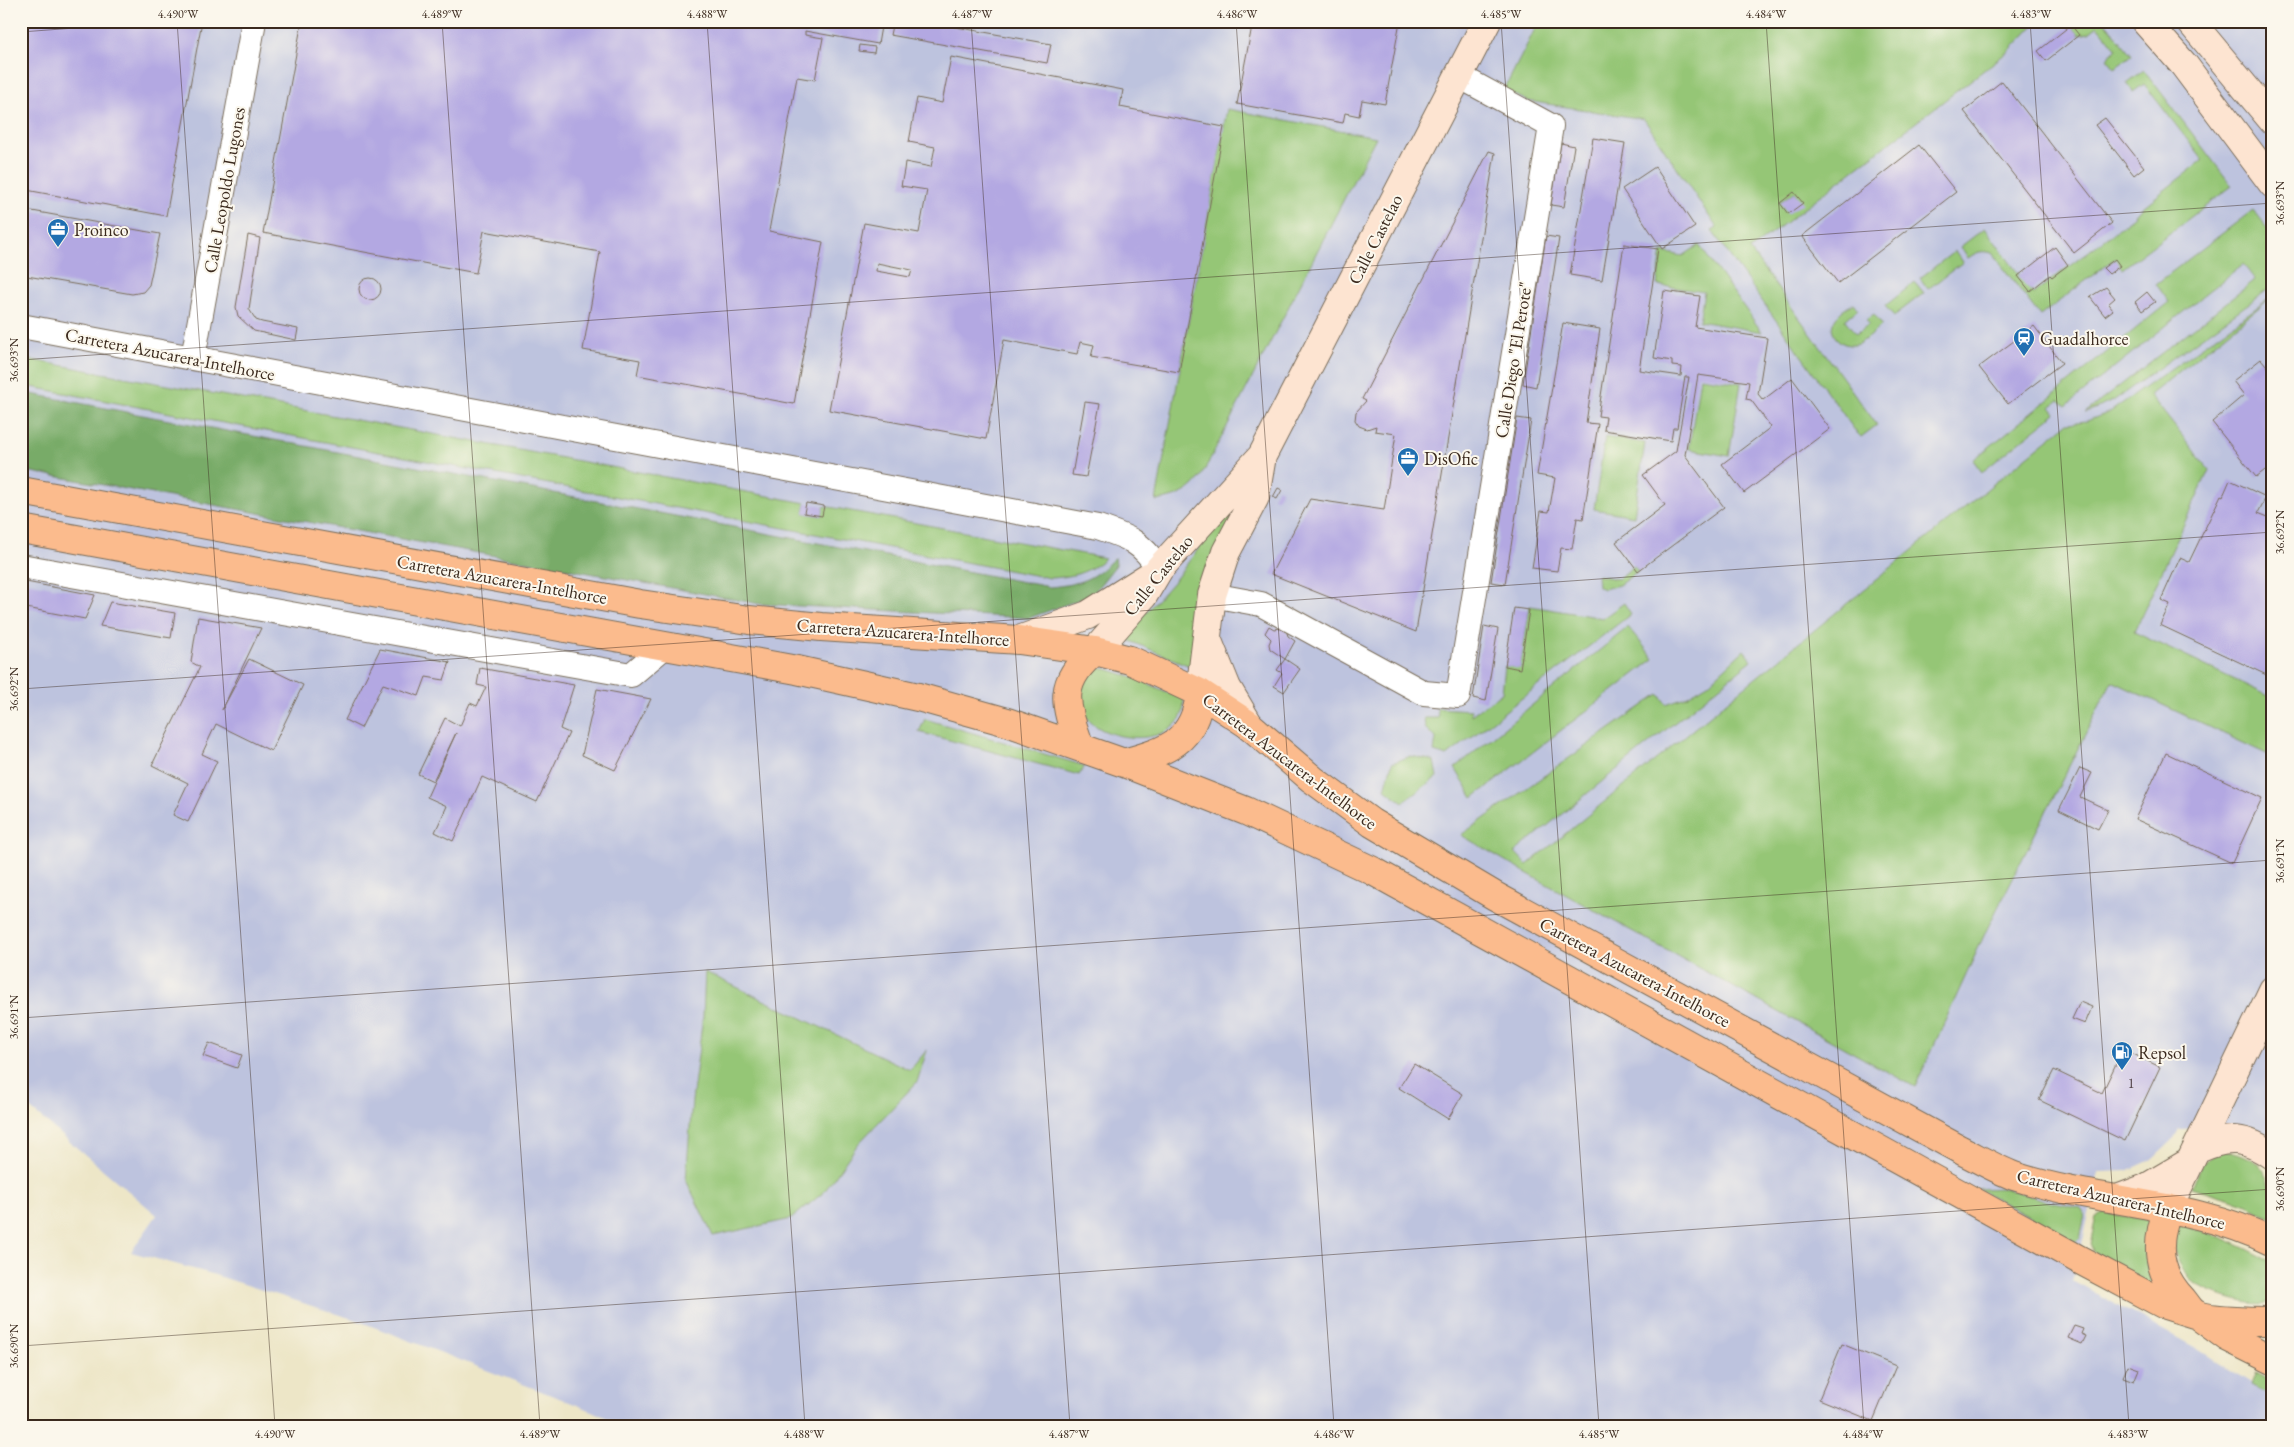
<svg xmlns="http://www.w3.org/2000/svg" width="2294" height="1447" font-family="'EB Garamond',serif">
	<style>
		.industrial { fill: #bdc3de }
		.green { fill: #95c676; stroke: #68784a; fill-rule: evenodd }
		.forest { fill: #78ab67; stroke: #5a6a42 }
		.building { fill: #b3a8e2; fill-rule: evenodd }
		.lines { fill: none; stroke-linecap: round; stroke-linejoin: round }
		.street-casing { stroke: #796c59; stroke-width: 26 }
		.secondary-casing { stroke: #796c59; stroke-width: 30 }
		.primary-casing { stroke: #796c59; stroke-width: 30 }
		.street { stroke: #fff; stroke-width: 24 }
		.secondary { stroke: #fde4d1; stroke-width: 28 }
		.primary { stroke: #fbbb8d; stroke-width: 28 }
		.ticks { fill: none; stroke: #3b2a1e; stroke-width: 1; stroke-opacity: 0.45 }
		.labels { text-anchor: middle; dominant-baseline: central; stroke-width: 4; stroke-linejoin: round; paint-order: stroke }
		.number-label { font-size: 15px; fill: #594a4f }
		.street-label { font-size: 18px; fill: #3b2a1e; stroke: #fbf7ec }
		.poi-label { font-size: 18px; fill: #3b2a1e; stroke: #fbf7ec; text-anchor: start }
		.neatline { fill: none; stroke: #3b2a1e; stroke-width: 2 }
		.ticks-label { font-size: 12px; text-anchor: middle; fill: #3b2a1e }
	</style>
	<rect width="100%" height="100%" fill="#fbf7ec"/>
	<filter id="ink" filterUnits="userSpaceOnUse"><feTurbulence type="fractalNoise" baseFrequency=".02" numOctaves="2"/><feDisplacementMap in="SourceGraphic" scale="10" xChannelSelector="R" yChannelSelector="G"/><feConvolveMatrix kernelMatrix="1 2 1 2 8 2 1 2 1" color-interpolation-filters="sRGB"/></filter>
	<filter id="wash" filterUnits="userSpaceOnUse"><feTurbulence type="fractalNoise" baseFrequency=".0096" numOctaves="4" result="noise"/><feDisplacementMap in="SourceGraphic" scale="20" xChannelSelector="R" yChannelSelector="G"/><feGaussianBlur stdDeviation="1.12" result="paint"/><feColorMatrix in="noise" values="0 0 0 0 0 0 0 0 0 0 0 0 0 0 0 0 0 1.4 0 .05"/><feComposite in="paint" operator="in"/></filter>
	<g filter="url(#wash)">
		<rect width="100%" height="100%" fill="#ede6c7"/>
		<path class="industrial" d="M21,21H2273V1137L2241,1126L2179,1129L2173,1140L2153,1159L2127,1171L2099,1172L2073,1281L2196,1348L2273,1397V1426H625L585,1408L353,1319L212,1274L131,1252L157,1215L21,1101Z"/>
		<path class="green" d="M1539,21H2038L2010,50L1750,250L1877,425L1861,437L1856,432L1712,231L1717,228L1644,119L1528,101L1504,90ZM1794,192L1802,203L1788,213L1780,202Z
			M2076,21H2104L2132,55L2115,68L2107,58L2117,49L2098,26L2089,33L2079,35L2071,25Z
			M2144,70L2232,186L2122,269L2114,259L2040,316L1992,253C1981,250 1977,252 1968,258L1960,247L1985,228L2033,294L2135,216L2134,214L2203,160L2144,84L2133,92L2127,83Z
			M1227,109L1376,137L1202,475C1191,492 1176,498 1156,501Z
			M2253,210L2273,236V286L2113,401L2085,413L2255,280L2243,264L2066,406L2059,400L2051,407L2056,413L1982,472L1973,460L2169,302L2156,284Z
			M1699,245L1762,332L1699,321L1704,292L1657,285L1662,252L1683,256Z
			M1955,251L1963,262L1928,289L1920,278Z
			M1915,282L1924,293L1894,316L1885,306Z
			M2273,296L2150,395L2209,470L2134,632L2273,698V757L2112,681L1987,929L1915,1087L1521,870L1461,835L1659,694L1666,704L1688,696L1708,684L1744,650L1752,660L1515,852L1527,865L2068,423L2087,421L2110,412Z
			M1853,303L1858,309L1845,320L1856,334L1869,324L1866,320L1874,314L1882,325C1875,331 1868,338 1860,343C1845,351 1825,335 1835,319C1839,312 1847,308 1853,303Z
			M21,358L806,503L804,513L822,516L824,506L1105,558C1089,573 1071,577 1050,578L21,385Z
			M1700,377L1741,383L1729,456L1689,449Z
			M1605,437L1645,443L1634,516L1594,509Z
			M1230,506L1235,508L1192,667L1123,638L1175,580Z
			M1634,566L1638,571L1619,585L1603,589L1598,586L1597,575L1618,579Z
			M1624,603L1631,614L1447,756L1434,752L1436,738L1425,728L1424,718H1438L1437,708L1471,710V715L1502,693L1505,666L1520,668L1530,606L1603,618Z
			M1628,627L1654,659L1473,798L1455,768Z
			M1100,667L1138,679L1184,700C1183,705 1184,711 1182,715C1164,757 1058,737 1083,682C1085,676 1095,671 1100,667Z
			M925,719L1085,766L1079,775L919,732Z
			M1411,756L1434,761L1437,777L1403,802L1385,789L1392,763Z
			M705,972L910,1070L927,1050L917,1082L858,1144L824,1192L791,1219L713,1236L686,1180L692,1101L703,1017Z
			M2225,1150C2267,1158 2273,1179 2273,1219L2247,1204L2192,1187C2200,1166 2204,1159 2225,1150Z
			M2006,1188L2046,1201L2081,1209L2085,1215L2080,1238L2075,1242L1978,1189Z
			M2105,1213L2149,1220C2142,1244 2145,1261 2152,1285L2093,1252L2090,1244L2096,1217Z
			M2174,1222C2210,1232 2241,1244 2273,1263V1301C2262,1306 2250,1303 2239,1301C2210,1295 2180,1280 2174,1249C2172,1240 2174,1230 2174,1222Z
			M2255,1374L2273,1382V1397L2251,1385Z"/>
		<path class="forest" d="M21,392L1050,587C1080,584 1093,580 1115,557L1116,565L1092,595L1029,618L760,604L21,470Z"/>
		<g id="blocks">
			<path class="building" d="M21,21H202L166,216L21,189Z
				M302,21H882L878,44L805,31V35L823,38L815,80L797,77L769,231L823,242L794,404L637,375L640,360L583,350L600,252L484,231L476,273L263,233Z
				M893,21H922L1051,44L1047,63L890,35Z
				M1253,21H1400L1385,104L1362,100L1359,116L1345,113L1343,123L1237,104Z
				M2071,25L2079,35L2046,61L2038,51Z
				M860,45L875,47L874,53L859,51Z
				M951,57L1123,90L1120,107L1224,127L1179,372L1091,357L1094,345L1080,342L1077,354L1004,340L986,439L829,410L864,223L919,233L927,190L901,186L904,170L905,162L931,167L935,147L909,142L917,98L942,103ZM877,263L912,270L910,277L876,271Z
				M2002,81L2112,223L2074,253L1964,111Z
				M2105,118L2144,167L2134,175L2095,125Z
				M1593,138L1625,143L1602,280L1570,275Z
				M1561,143L1574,146L1564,207L1551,205Z
				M1919,145L1956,192L1838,283L1802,236Z
				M1489,151L1495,153L1416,632L1271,574L1310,499L1384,510L1396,434L1375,431L1376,426L1367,429L1359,426L1355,420L1356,412L1366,401L1362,399Z
				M1655,167L1695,227L1662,249L1622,189Z
				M1794,192L1803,203L1788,214L1780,203Z
				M21,209L160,234L149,285L143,292L132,294L21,275Z
				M248,235L260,238L249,309L256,320L262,322L298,329L296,340L254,331L238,316L236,307Z
				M1546,236L1559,238L1536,387L1523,384Z
				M1624,244L1658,249L1639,370L1681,376L1682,367L1672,366V361L1654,358L1664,291L1700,296L1695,327L1767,338L1758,394L1763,400L1792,378L1830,429L1744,493L1722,464L1771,427L1751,400L1746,399L1749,382L1698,375L1685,455L1724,507L1638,571L1616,542L1665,505L1643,475L1676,451L1689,377H1685L1677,428H1673L1671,441L1604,430L1606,417L1598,416Z
				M2055,247L2068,265L2052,277L2050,275L2030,291L2018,276Z
				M2115,259L2120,266L2109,274L2103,268Z
				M359 289a11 11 0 1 1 22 0a11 11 0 1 1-22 0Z
				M2106,287L2115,298L2108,304L2113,310L2105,316L2090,297Z
				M2147,292L2155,302L2142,311L2135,302Z
				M1563,323L1600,329L1586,423L1598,424L1583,519L1577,518L1572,549L1561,548L1557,571L1532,568L1541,511L1549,512L1555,478L1537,475Z
				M2034,326L2062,363L2008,404L1979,367Z
				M2261,359L2273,373V464L2256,477L2212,422L2244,395L2233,381Z
				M1085,402L1100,404L1086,477L1072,475Z
				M1517,418L1531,420L1505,584L1491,582Z
				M2230,480L2266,497L2258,513L2273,519V678L2160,625L2170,604L2161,600L2180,558L2189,562L2221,495L2223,496Z
				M1278,488L1282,490L1277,499L1273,497Z
				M806,503L824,506L822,516L804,513Z
				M26,582L95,595L85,619L21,607Z
				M110,602L175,613L171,638L100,626Z
				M1514,608L1529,610L1520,669L1505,666Z
				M198,617L261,628L222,710L249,659L303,685L271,751L216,724L202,754L217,761L188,822L173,815L188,783L152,765L200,667L191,662Z
				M1269,626L1274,629L1285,627L1288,636L1295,641L1285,659L1270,649L1269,644L1271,639L1265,633Z
				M1484,626L1498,629L1486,701L1473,698Z
				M380,649L450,662L444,680L426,677L419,696L383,684L361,728L345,720Z
				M1285,659L1300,669L1284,692L1274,686L1282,673L1277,670Z
				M480,668L574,685L560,729L569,733L537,802L482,777L453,841L435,832L447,806L427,797L456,733L433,781L418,774L445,718L460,726L470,703L477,706L486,687L477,685Z
				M597,689L651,699L615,770L582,755Z
				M2166,753L2262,798L2232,863L2135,819Z
				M2080,768L2092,773L2080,797L2108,810L2098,829L2059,810Z
				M2080,1002L2092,1007L2085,1024L2072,1019Z
				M209,1043L242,1055L237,1068L203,1056Z
				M2123,1049L2160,1067L2125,1141L2039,1100L2054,1070L2102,1093Z
				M1414,1064L1463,1094L1448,1119L1399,1088Z
				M2074,1326L2083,1329L2081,1334L2086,1336L2082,1344L2068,1338Z
				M1842,1344L1896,1366L1873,1421L1819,1399Z
				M2128,1365L2139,1369L2134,1381L2123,1377Z"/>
		</g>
	</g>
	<g filter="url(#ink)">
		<use href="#blocks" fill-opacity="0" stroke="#796c59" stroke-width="1"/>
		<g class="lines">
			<g class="street-casing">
				<path id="street" d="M21,326L1098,527C1128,537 1142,542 1159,569
					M193,358L254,21
					M21,566L631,675L664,647
					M1212,595L1261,604L1424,693L1458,696L1551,126L1459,76"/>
			</g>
			<g class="secondary-casing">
				<path id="secondary" d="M2145,21L2184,65L2273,184
					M2190,21L2273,121
					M1019,640L1088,615L1148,577
					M1208,641L1227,688L1249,725
					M1095,651L1143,596L1159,569L1262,456
					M1200,693L1212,595L1226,552L1255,497L1262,456L1487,21
					M2198,1149C2228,1135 2246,1137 2273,1156
					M2117,1199L2146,1188L2190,1162
					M2168,1208L2273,990"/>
			</g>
			<g class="primary-casing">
				<path id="primary" d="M21,491L640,604L749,620L821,627L1019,640L1095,651L1130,660L1200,693L1249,725L1312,779L1372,823L1495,896L1959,1149C1977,1158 1996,1169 2014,1176C2099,1204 2192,1201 2273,1242
					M21,529L797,670L918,697L1007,722L1124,763L1246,811L1373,871L2078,1259L2165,1305L2197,1315L2227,1337L2273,1360
					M1080,747C1065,705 1056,683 1095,651
					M1124,763C1167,751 1195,742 1200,693
					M2168,1208C2155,1244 2156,1272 2183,1300C2187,1305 2191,1312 2196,1314C2206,1320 2255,1321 2269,1321L2273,1319"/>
			</g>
			<use href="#street" class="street"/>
			<use href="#secondary" class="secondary"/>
			<use href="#primary" class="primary"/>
		</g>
	</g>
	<path class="ticks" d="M177,21L275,1426M442,21L540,1426M707,21L805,1426M971,21L1070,1426M1236,21L1334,1426M1501,21L1599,1426M1766,21L1864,1426M2030,21L2129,1426M21,32L169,21M21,360L2273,203M21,689L2273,532M21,1018L2273,860M21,1346L2273,1189"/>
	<defs>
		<g id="office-pin" transform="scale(1.125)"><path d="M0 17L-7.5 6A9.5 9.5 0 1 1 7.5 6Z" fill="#1f6fb2" stroke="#fbf7ec"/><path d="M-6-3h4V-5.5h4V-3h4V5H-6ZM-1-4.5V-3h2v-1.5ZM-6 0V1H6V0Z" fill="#fff"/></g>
		<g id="station-pin" transform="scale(1.125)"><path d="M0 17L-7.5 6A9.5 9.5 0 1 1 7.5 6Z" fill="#1f6fb2" stroke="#fbf7ec"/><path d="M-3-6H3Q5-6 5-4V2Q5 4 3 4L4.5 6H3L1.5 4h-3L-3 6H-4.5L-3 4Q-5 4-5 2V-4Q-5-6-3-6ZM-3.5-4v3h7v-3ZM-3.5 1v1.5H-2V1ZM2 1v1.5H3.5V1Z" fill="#fff"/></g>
		<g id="fuel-pin" transform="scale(1.125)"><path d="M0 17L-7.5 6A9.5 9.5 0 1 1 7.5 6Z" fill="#1f6fb2" stroke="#fbf7ec"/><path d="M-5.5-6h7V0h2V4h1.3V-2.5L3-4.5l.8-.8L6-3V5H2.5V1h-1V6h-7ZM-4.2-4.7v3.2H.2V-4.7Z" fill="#fff"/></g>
	</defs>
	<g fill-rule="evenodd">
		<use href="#office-pin" x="58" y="229"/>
		<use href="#station-pin" x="2024" y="338"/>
		<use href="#office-pin" x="1408" y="458"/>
		<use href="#fuel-pin" x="2122" y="1052"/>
	</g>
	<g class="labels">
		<g class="number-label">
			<text x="2131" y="1082">1</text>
		</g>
		<g class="street-label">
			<text transform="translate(224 190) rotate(-80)">Calle Leopoldo Lugones</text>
			<text transform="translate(1375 239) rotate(-63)">Calle Castelao</text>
			<text transform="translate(170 354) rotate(11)">Carretera Azucarera-Intelhorce</text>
			<text transform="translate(1513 360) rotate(-81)">Calle Diego "El Perote"</text>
			<text transform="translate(1158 575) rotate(-51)">Calle Castelao</text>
			<text transform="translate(502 579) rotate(10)">Carretera Azucarera-Intelhorce</text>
			<text transform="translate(903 632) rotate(4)">Carretera Azucarera-Intelhorce</text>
			<text transform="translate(1290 761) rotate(37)">Carretera Azucarera-Intelhorce</text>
			<text transform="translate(1635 972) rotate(28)">Carretera Azucarera-Intelhorce</text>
			<text transform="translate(2121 1199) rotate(13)">Carretera Azucarera-Intelhorce</text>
		</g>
		<g class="poi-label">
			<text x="74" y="229">Proinco</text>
			<text x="2040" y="338">Guadalhorce</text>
			<text x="1424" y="458">DisOfic</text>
			<text x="2138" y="1052">Repsol</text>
		</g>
	</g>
	<rect width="2294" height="1447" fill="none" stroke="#fbf7ec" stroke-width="55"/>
	<rect x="28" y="28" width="2238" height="1392" class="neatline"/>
	<g class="ticks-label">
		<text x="178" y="18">4.490°W</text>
		<text x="442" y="18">4.489°W</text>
		<text x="707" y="18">4.488°W</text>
		<text x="972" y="18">4.487°W</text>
		<text x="1237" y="18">4.486°W</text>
		<text x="1501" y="18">4.485°W</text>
		<text x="1766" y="18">4.484°W</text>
		<text x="2031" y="18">4.483°W</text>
		<text transform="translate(2280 203) rotate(-90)" y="4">36.693°N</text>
		<text transform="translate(14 360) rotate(-90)" y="4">36.693°N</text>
		<text transform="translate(2280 532) rotate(-90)" y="4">36.692°N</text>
		<text transform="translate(14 689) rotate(-90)" y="4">36.692°N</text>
		<text transform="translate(2280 861) rotate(-90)" y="4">36.691°N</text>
		<text transform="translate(14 1017) rotate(-90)" y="4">36.691°N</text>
		<text transform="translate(2280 1189) rotate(-90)" y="4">36.690°N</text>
		<text transform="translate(14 1346) rotate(-90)" y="4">36.690°N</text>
		<text x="275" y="1438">4.490°W</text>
		<text x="540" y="1438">4.489°W</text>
		<text x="804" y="1438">4.488°W</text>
		<text x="1069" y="1438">4.487°W</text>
		<text x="1334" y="1438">4.486°W</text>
		<text x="1599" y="1438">4.485°W</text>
		<text x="1863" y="1438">4.484°W</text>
		<text x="2128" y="1438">4.483°W</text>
	</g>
</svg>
